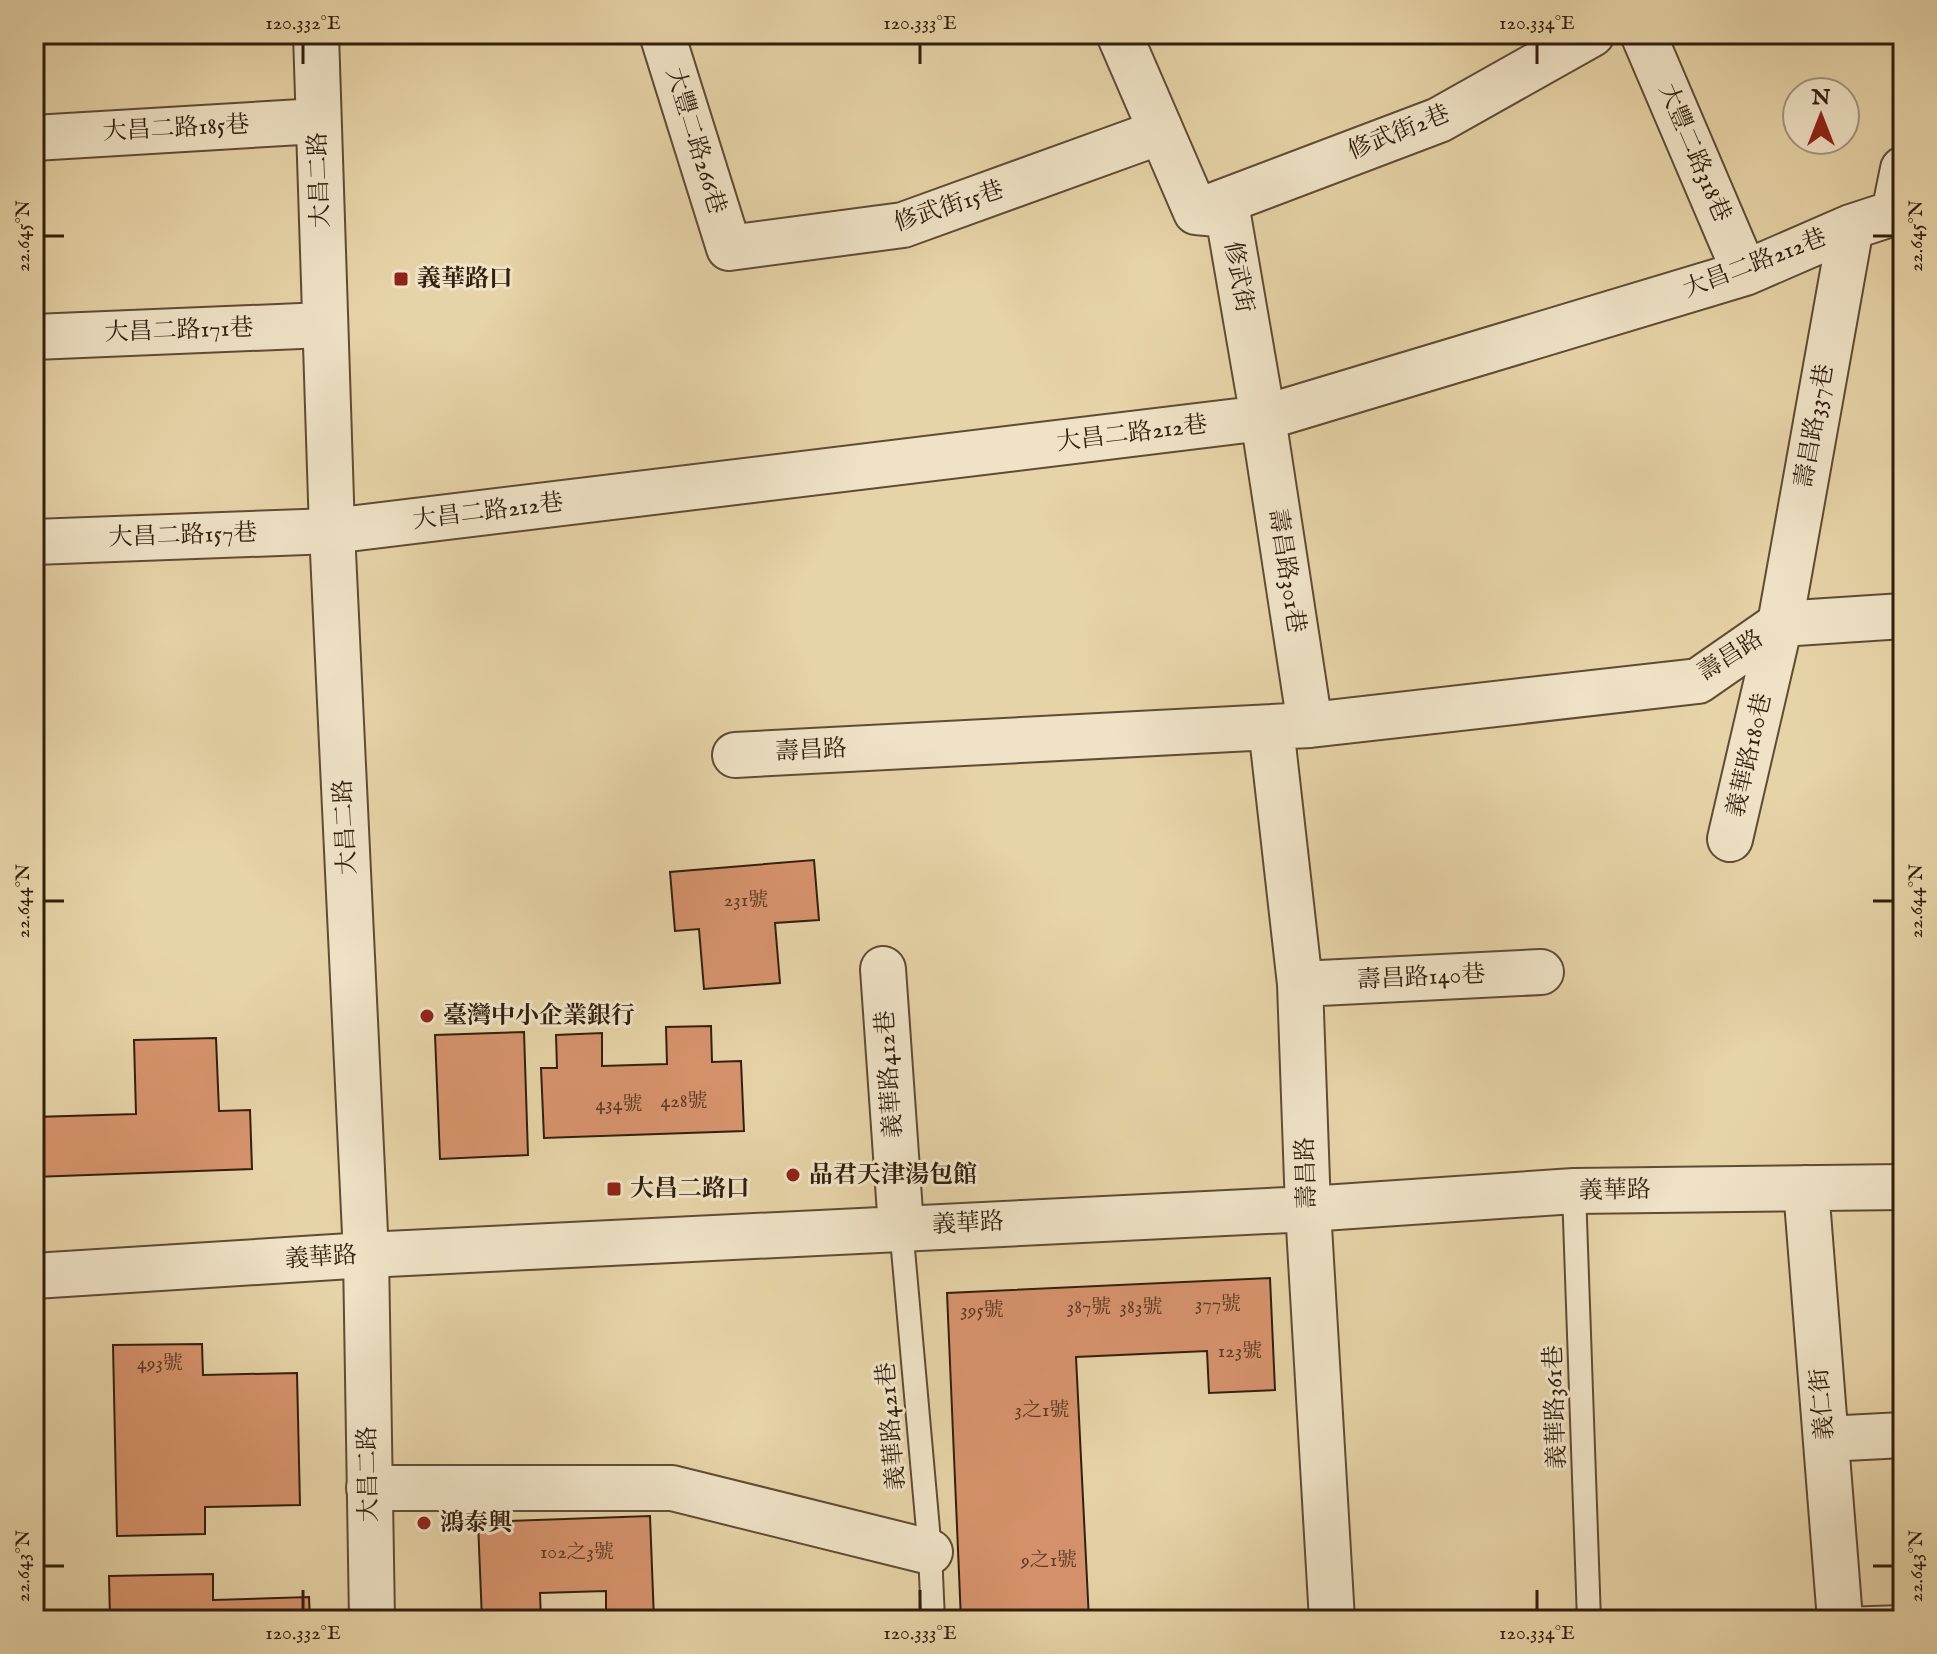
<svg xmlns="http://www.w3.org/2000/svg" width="1937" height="1654" font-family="'IM FELL English','Noto Serif TC',serif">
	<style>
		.building { fill: #d7936d; stroke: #321f0e; stroke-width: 2 }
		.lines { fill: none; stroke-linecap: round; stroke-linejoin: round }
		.service-casing { stroke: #5f4c34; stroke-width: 26 }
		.minor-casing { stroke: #5f4c34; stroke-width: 48 }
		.tertiary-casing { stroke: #5f4c34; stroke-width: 48 }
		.service { stroke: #efe2c6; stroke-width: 22 }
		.minor { stroke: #efe2c6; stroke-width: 44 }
		.tertiary { stroke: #efe2c6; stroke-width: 44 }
		.ticks { fill: none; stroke: #321f0e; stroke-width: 3 }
		.poi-dot { fill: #8f2418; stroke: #efe2c6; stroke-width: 3 }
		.labels { text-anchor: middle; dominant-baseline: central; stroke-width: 6; stroke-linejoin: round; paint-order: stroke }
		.number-label { font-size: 20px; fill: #5b3c26 }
		.street-label { font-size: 24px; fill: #321f0e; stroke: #efe2c6 }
		.poi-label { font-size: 24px; font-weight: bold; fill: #321f0e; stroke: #efe2c6; text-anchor: start }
		.neatline { fill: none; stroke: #321f0e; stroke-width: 3 }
		.ticks-label { font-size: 20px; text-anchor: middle; fill: #321f0e }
	</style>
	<rect width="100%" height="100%" fill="#e6d3a7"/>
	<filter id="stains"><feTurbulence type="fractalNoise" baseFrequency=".0025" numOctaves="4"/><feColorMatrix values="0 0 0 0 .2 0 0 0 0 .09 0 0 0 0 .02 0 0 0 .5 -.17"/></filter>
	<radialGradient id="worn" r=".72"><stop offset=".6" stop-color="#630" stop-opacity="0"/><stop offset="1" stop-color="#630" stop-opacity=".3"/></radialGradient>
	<path class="building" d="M814,860L819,920L775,923L780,983L704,989L699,929L675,931L670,872Z
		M711,1026L712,1062L741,1061L744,1131L544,1138L541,1068H557L556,1035L602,1033V1066L667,1064L666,1027Z
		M524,1032L528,1155L440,1159L435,1035Z
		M216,1038L219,1111L250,1110L252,1169L34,1177V1117L136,1114L134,1040Z
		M1270,1278L1275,1390L1209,1393L1207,1351L1076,1357L1089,1620H961L947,1293Z
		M202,1344L203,1375L297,1373L300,1505L205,1507V1534L117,1536L113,1345Z
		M650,1516L654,1620H606V1591L540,1593L541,1620H482L478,1522Z
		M213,1574V1600L309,1597L310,1620H110L109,1576Z"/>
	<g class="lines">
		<g class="service-casing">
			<path id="service" d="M1574,1191L1589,1620
				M901,1227L930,1552L933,1620
				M1840,1619L1903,1617"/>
		</g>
		<g class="minor-casing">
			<path id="minor" d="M662,34L729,248L903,225L1160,132
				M1119,34L1196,212
				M1643,34L1745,273
				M34,138L318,121
				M1196,212L1228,215L1263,418L1310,725
				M1196,212L1439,120L1592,34
				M1894,213L1903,169
				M34,337L324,325
				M34,542L332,531L1263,418L1745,273L1851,227L1903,210
				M1271,727L1300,984L1308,1209L1332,1620
				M735,755L1310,725L1698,681L1780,624L1903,616
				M1730,839L1780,624L1851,227
				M883,969L901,1227
				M1300,984L1541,972
				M1806,1188L1840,1620
				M34,1276L366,1255L1308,1209L1574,1191L1903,1187
				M1826,1439L1903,1435
				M369,1488H672L930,1552"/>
		</g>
		<g class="tertiary-casing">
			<path id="tertiary" d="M316,34L332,531L366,1255L372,1620"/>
		</g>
		<use href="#service" class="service"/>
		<use href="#minor" class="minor"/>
		<use href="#tertiary" class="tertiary"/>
	</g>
	<path class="ticks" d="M303,44V64M920,44V64M1537,44V64M44,236H64M1873,236H1893M44,901H64M1873,901H1893M44,1566H64M1873,1566H1893M303,1590V1610M920,1590V1610M1537,1590V1610"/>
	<g class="poi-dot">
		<rect x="393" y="271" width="16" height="16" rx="4"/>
		<circle cx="427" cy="1016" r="8"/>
		<circle cx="793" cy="1175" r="8"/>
		<rect x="606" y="1181" width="16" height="16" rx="4"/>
		<circle cx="424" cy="1523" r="8"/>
	</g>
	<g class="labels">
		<g class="number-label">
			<text x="746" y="900">231號</text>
			<text x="684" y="1101">428號</text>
			<text x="619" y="1104">434號</text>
			<text x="1218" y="1304">377號</text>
			<text x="1089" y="1307">387號</text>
			<text x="1141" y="1307">383號</text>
			<text x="982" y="1310">395號</text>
			<text x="1240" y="1351">123號</text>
			<text x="160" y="1363">493號</text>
			<text x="1042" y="1410">3之1號</text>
			<text x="577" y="1552">102之3號</text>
			<text x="1049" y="1560">9之1號</text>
		</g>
		<g class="street-label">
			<text transform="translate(176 129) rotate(-3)">大昌二路185巷</text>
			<text transform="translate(1399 133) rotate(-22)">修武街2巷</text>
			<text transform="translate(695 141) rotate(73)">大豐二路266巷</text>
			<text transform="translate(1694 153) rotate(67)">大豐二路318巷</text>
			<text transform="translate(320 180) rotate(-92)">大昌二路</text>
			<text transform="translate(949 207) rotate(-18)">修武街15巷</text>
			<text transform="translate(1755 264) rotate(-21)">大昌二路212巷</text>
			<text transform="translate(1238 277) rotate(80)">修武街</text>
			<text transform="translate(179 331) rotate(-2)">大昌二路171巷</text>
			<text transform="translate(1815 426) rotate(-80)">壽昌路337巷</text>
			<text transform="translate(1132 434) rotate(-7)">大昌二路212巷</text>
			<text transform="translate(488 512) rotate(-7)">大昌二路212巷</text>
			<text transform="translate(183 536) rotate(-2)">大昌二路157巷</text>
			<text transform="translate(1286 571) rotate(81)">壽昌路301巷</text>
			<text transform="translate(1731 656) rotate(-33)">壽昌路</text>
			<text transform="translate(811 751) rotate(-3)">壽昌路</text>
			<text transform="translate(1750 755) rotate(-77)">義華路180巷</text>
			<text transform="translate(346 827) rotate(-93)">大昌二路</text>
			<text transform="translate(1421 978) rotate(-3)">壽昌路140巷</text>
			<text transform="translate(890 1074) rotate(-94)">義華路412巷</text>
			<text transform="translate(1307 1173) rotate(-92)">壽昌路</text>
			<text transform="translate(1615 1191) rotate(-1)">義華路</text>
			<text transform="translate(968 1224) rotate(-3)">義華路</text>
			<text transform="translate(321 1258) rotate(-4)">義華路</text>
			<text transform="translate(1823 1404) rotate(-95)">義仁街</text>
			<text transform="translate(1556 1407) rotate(-92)">義華路361巷</text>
			<text transform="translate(892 1426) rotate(-95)">義華路421巷</text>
			<text transform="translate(369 1474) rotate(-91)">大昌二路</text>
		</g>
		<g class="poi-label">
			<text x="417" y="279">義華路口</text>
			<text x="443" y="1016">臺灣中小企業銀行</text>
			<text x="809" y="1175">品君天津湯包館</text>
			<text x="630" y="1189">大昌二路口</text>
			<text x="440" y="1523">鴻泰興</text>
		</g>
	</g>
	<rect width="1937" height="1654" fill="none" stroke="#e6d3a7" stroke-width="88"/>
	<g transform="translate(1821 116)"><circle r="38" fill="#efe2c6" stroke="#a3947c" stroke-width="2"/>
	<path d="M0-6L14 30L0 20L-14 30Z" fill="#8f2418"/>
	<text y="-12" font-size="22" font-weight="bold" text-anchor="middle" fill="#321f0e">N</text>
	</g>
	<rect x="44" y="44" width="1849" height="1566" class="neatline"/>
	<g class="ticks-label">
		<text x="303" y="29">120.332°E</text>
		<text x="920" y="29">120.333°E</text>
		<text x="1537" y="29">120.334°E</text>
		<text transform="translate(22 236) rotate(-90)" y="7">22.645°N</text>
		<text transform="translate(1915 236) rotate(-90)" y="7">22.645°N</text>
		<text transform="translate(22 901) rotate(-90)" y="7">22.644°N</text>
		<text transform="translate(1915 901) rotate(-90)" y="7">22.644°N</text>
		<text transform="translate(22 1566) rotate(-90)" y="7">22.643°N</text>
		<text transform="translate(1915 1566) rotate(-90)" y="7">22.643°N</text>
		<text x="303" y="1639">120.332°E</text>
		<text x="920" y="1639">120.333°E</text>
		<text x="1537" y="1639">120.334°E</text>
	</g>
	<rect width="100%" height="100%" filter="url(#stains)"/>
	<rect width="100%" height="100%" fill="url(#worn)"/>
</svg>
